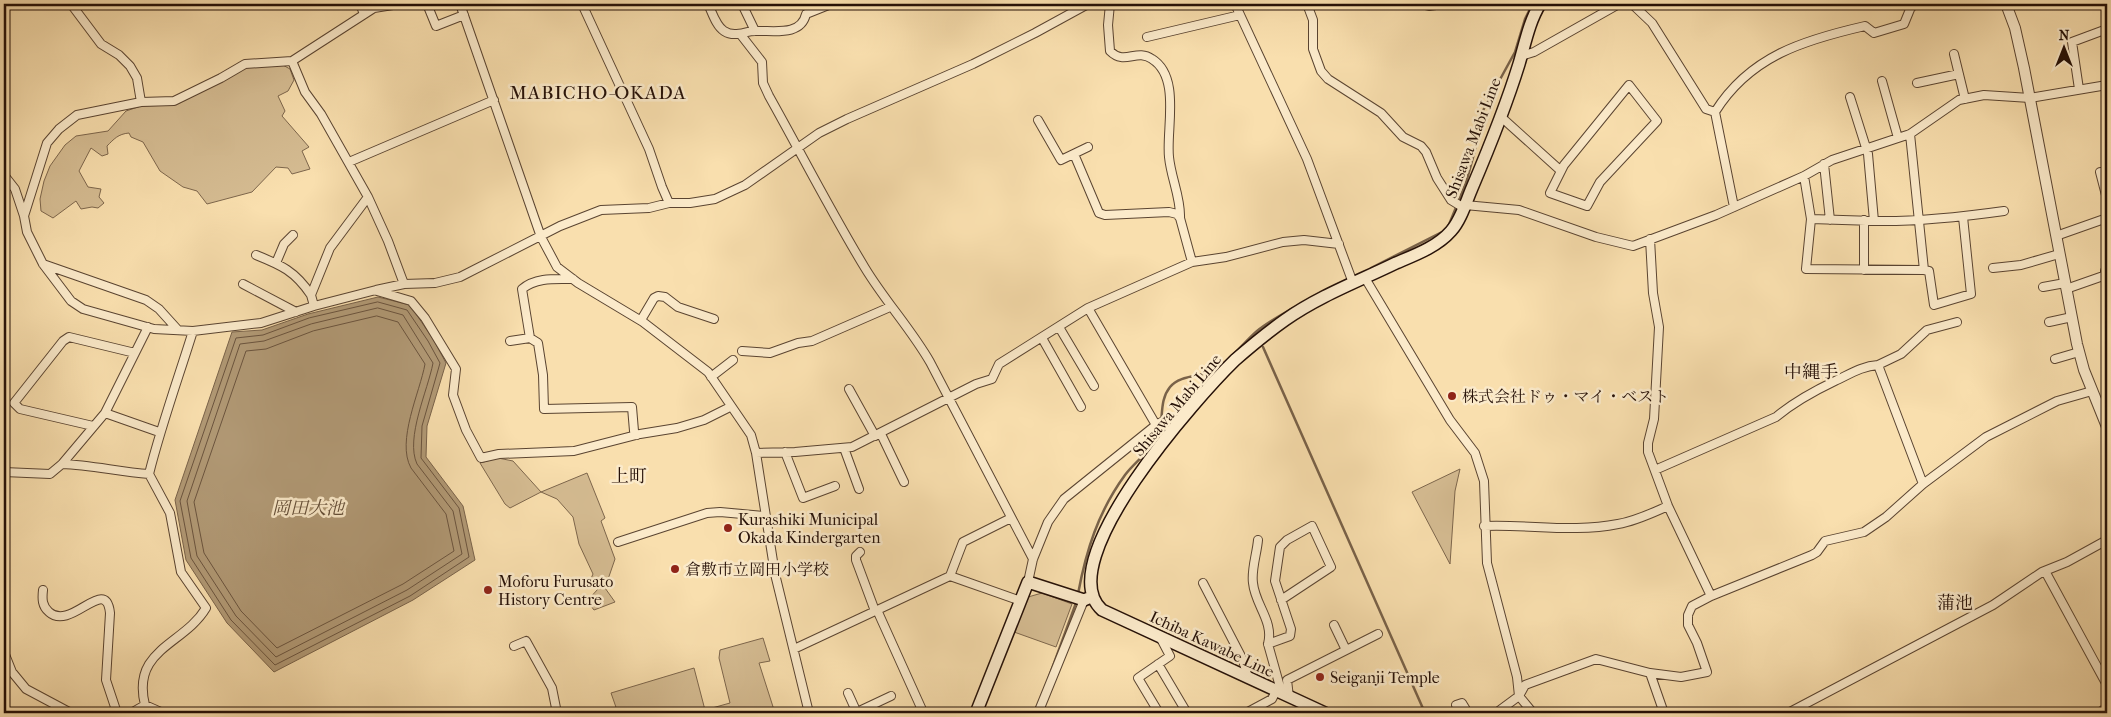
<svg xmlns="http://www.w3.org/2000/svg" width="2111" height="717" font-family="'IM FELL French Canon','Noto Serif JP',serif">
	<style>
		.green { fill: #d5bc92; stroke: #7d664c }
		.water { fill: #b19975; stroke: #796249 }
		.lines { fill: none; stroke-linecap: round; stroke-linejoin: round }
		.shore { stroke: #6b543e; stroke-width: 1 }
		.stream { stroke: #796249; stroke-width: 2.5 }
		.minor-casing { stroke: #5a4431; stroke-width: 10 }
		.tertiary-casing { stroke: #5a4431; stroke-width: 12 }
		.secondary-casing { stroke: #251007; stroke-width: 14 }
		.minor { stroke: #fbeaca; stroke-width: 8 }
		.tertiary { stroke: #fbeaca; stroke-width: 10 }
		.secondary { stroke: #fbeaca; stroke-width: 11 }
		.poi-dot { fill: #8f2418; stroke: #fbeaca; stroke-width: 2 }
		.labels { text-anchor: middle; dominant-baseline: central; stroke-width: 5; stroke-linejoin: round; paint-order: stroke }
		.street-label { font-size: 16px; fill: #251007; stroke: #fbeaca }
		.poi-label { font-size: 16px; fill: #251007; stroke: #fbeaca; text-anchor: start }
		.neighbourhood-label { font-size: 18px; fill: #251007; stroke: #fbeaca }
		.water-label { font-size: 18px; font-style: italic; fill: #644e38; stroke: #fbeaca }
		.quarter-label { font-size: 19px; letter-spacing: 1px; fill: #251007; stroke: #fbeaca }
	</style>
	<rect width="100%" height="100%" fill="#f9dfae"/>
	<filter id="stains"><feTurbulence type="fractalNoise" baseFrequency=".004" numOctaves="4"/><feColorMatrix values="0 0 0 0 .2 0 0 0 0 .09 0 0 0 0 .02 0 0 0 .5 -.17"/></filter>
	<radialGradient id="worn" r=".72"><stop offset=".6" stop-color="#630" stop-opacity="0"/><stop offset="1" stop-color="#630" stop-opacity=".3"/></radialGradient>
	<path class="green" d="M281,64L290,69L294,80L288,91L278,96L285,111L282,116L309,147L302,151L310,169L292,174L288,168L276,167L252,192L207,204L197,191L183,187L160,171L143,142L131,137L129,133C118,134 114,139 107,146L108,154L102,156L91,148L79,171L88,187L101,189L99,197L104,203L98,208L92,207L81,209L76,201L53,218L41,211L40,199L44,181L50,166L65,145L76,136L108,131L126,111L141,106L175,105L223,81L246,67Z
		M498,458L513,461L541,492L587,473L605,518L601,521L615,559L605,588L615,602L594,610L587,601L598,589L590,581L593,574L579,544L573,517L557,499L541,492L510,508L505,504L480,463Z
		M1460,469L1455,491L1450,564L1412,492Z
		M1042,593L1072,604L1056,647L1014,632L1028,597Z
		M763,638L770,661L759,663L775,713H618L611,693L694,668L705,710L730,703L719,658L720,650Z"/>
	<path class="water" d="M378,297L410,305L433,339L446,363L427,426L426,457L463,506L475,560L413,600L274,672L227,623L186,560L175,500L232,332L262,330L308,314Z"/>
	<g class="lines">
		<path class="shore" d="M378,302L407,310L428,341L440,363L422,426L421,458L459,508L469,557L410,596L275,665L231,620L191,558L180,501L236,338L263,335L309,318Z
			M378,308L403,315L433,363C428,390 405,438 417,464L453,511L462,554L407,590L276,657L236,616L197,556L187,501L240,344L264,341L311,324Z
			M377,316L398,322L425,364C420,392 396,441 411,468L446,514L454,551L403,584L277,648L241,611L204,553L194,502L246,351L266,349L313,331Z"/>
		<path class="stream" d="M1448,227L1466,183L1475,150L1480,116L1515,52L1525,19L1531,7
			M1371,268L1442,232
			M1302,303L1314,296
			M1263,347L1425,713
			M1078,594C1086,551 1098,512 1125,475C1134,463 1147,454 1155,441C1166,425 1157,403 1170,387C1180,375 1199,377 1212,371C1229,363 1243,343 1257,331C1268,322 1281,315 1293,308
			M1049,677L1076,603"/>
		<g class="minor-casing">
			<path id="minor" d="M71,4L101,44L119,55L130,66L137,78L141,102
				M360,4L364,14
				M427,4L436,26L464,15
				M460,4L541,237L557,267L578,283L643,322L708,372L751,435L756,453L775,574L809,713
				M582,4L649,149L662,187L669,203
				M708,4C712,12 716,26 724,31C735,38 745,31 755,31C772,30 801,37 806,14L831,4
				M742,4L755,31
				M1110,4L1108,25L1110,51C1125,66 1136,48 1152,59C1181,77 1166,129 1169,157C1171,178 1181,198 1180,218
				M1235,4L1307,159L1353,283
				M1307,4L1313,20V49L1321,71L1328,79L1381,113L1403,137L1421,146L1426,152L1437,178L1451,200L1464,208
				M1421,4L1429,6L1443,4
				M1466,4L1530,5L1537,8
				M1632,4L1652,23L1706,109L1715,112
				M741,35L762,62L763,83L769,96C801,153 831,212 865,268C885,301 911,329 930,362L1033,559
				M1147,37L1240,15
				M1954,54L1965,99
				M1521,56L1534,52L1619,4
				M292,61L305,92L321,114L368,197L330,248L311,295L314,306
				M1882,81L1898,138
				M1917,83L1959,74
				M1629,85L1657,121L1600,182L1587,206L1550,193L1564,165Z
				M2079,89L2072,42L2107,29
				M1850,97L1868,154L1874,221C1918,222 1961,217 2004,211
				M1500,116L1561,171
				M1038,120L1061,160L1088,147
				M1074,154L1099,213L1105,215L1169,212L1177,214L1180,218L1192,262
				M349,162L494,100
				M1824,164L1830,220
				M2100,172L2107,199
				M4,175L15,189L24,216L27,232L43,264L71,301L83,309L154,329L193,331L261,323L314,306L376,290L404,284L435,283L460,277L560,226L601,210L649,208L669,203H690L715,199L745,185L819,133L847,119L973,64L1035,33L1088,4
				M1804,176L1811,219L1874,221
				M368,197L388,241L404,284
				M1465,205L1519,210L1596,237L1633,246L1716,215L1804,176L1832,160L1910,134L1959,100L1984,95L2030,98L2107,85
				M1734,207L1715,112C1750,56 1804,40 1865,26L1874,33L1904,24L1911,7L1917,4
				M24,216L47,143L59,129L77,115L141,102L174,101L221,78L245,64L292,61L374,8L399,4
				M1811,219L1806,269L1924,270L1910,134
				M1864,220V270
				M2056,236L2107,218
				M1650,239L1653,293L1659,327L1654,419L1648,443V452L1668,506L1711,596
				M256,255C281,265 295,271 311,295
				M276,263L284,244L293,235
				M43,264L146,300L159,309L178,330
				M1993,268L2021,265L2059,254
				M1924,270L1929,271L1934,305L1971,294L1963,217
				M1365,278L1450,420L1475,453L1484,481L1487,563L1517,677L1519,696L1533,713
				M573,279C556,279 536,277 522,289L530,338L538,343L543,375L544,409L632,407L634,431L637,435
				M243,284L296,312
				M2043,287L2065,283
				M2066,289L2106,275L2105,271L2107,270
				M377,291L411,301L425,318L456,369L453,395L466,430L481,458L499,454L574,451L640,434L677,428L704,420L730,407
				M1088,308L1156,425
				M641,320L654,298L658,296L665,297L678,307L714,319
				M2049,322L2072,317
				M1059,327L1094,386
				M1042,338L1081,407
				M510,341L530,338
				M742,351L770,353L798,343L812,341L890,307
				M2055,359L2079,352
				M1878,365L1901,354L1927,330L1957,322
				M711,377L733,360
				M849,389L875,436
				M105,413L159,432
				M93,426L20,409L14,403L63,341L69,337L135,353
				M881,434L904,482
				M844,448L859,489
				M785,452L803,498L835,486
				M756,453L795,452L852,447L976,384L992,379L999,364L1088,308L1192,262L1226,257L1283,242L1304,240L1339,244
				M62,464C92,465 119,472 149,474
				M1655,470L1776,417C1794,402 1814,391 1835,381C1850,374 1862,366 1878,365L1923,484
				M4,472L50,474L62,464L105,413L148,327
				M1484,526C1529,524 1574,533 1618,524C1636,521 1652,513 1668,506
				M1258,540C1257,553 1251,570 1253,583C1255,605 1274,621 1268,644
				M618,542L707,513L720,512L765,516
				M860,552L856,556V560L875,611
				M2045,571L2107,685
				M950,576L963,542L1011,518
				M1028,582L1033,559L1048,522L1064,499L1156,425L1165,420L1182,419
				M1203,583L1243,660L1248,678
				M43,590C42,599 42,606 49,612C71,632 106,574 110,613L106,680L117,713
				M1281,600L1331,567L1312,526L1287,540L1280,547L1275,581L1291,629L1290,636L1268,644L1282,694
				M877,610L923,712
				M1334,625L1346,650
				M514,646L526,641L552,688L557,713
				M794,649L950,576L1021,601
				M4,652L12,672L26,689L71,713
				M1158,664L1187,713
				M1650,673L1664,713
				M848,693L857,713
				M1289,697L1287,680L1378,634
				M145,705C131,649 184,645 206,608L181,572L170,513L149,474C161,426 178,379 193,331
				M145,705L163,713
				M1456,705L1462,703L1468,713
				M1259,706L1272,699L1276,691
				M857,712L891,696
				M131,713L145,705
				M1038,713L1084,600
				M1159,713L1138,678L1170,656L1160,637
				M1246,713L1259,706L1263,713
				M1393,713L1395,712
				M1496,713L1519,696L1525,685L1596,659L1650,673L1681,677L1707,672L1697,643L1688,625V615L1692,606L1711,596L1812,555L1817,552L1825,541L1864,532L1886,517L1923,484L1986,437L2057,401L2092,391
				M1788,713L1993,605L2042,572L2067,562L2107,540
				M2099,713L2107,707"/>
		</g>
		<g class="tertiary-casing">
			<path id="tertiary" d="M2006,4L2015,28L2024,68L2077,344L2084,370L2107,427"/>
		</g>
		<g class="secondary-casing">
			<path id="secondary" d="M976,713L1028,582L1084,600L1091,597
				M1325,713L1102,610C1049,562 1199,395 1235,360C1251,346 1268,332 1285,320C1319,296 1359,281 1396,263C1415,255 1437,247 1451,231C1461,220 1466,202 1472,188C1489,148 1506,106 1519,64C1525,44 1529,22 1540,4"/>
		</g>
		<use href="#minor" class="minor"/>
		<use href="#tertiary" class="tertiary"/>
		<use href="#secondary" class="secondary"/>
	</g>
	<g class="poi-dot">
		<circle cx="1452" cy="396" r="5"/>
		<circle cx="728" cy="528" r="5"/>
		<circle cx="675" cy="569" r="5"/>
		<circle cx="488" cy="590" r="5"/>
		<circle cx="1320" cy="677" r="5"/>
	</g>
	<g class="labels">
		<g class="street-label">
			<text transform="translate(1473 138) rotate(-69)">Shisawa Mabi Line</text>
			<text transform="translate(1177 405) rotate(-50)">Shisawa Mabi Line</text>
			<text transform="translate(1212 644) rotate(25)">Ichiba Kawabe Line</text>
		</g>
		<g class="poi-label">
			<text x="1462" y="396">株式会社ドゥ・マイ・ベスト</text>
			<text x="738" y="519">Kurashiki Municipal<tspan x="738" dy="18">Okada Kindergarten</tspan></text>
			<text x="685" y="569">倉敷市立岡田小学校</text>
			<text x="498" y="581">Moforu Furusato<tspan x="498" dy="18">History Centre</tspan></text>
			<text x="1330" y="677">Seiganji Temple</text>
		</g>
		<g class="neighbourhood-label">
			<text x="1811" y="372">中縄手</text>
			<text x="629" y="476">上町</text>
			<text x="1955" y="603">蒲池</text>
		</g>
		<g class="water-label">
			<text x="308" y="508">岡田大池</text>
		</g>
		<g class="quarter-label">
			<text x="598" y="93">MABICHO-OKADA</text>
		</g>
	</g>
	<rect width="2111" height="717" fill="none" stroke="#f9dfae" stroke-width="20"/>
	<rect x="5" y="5" width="2101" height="707" fill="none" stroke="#251007" stroke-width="2.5"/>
	<rect x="10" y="10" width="2091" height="697" fill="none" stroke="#251007"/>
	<g transform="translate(2064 48)" stroke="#fbeaca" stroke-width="4" paint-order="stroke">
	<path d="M0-4L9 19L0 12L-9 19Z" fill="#251007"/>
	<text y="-8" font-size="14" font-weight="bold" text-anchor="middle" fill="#251007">N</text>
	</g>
	<rect width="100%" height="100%" filter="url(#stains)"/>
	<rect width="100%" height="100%" fill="url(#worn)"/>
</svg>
